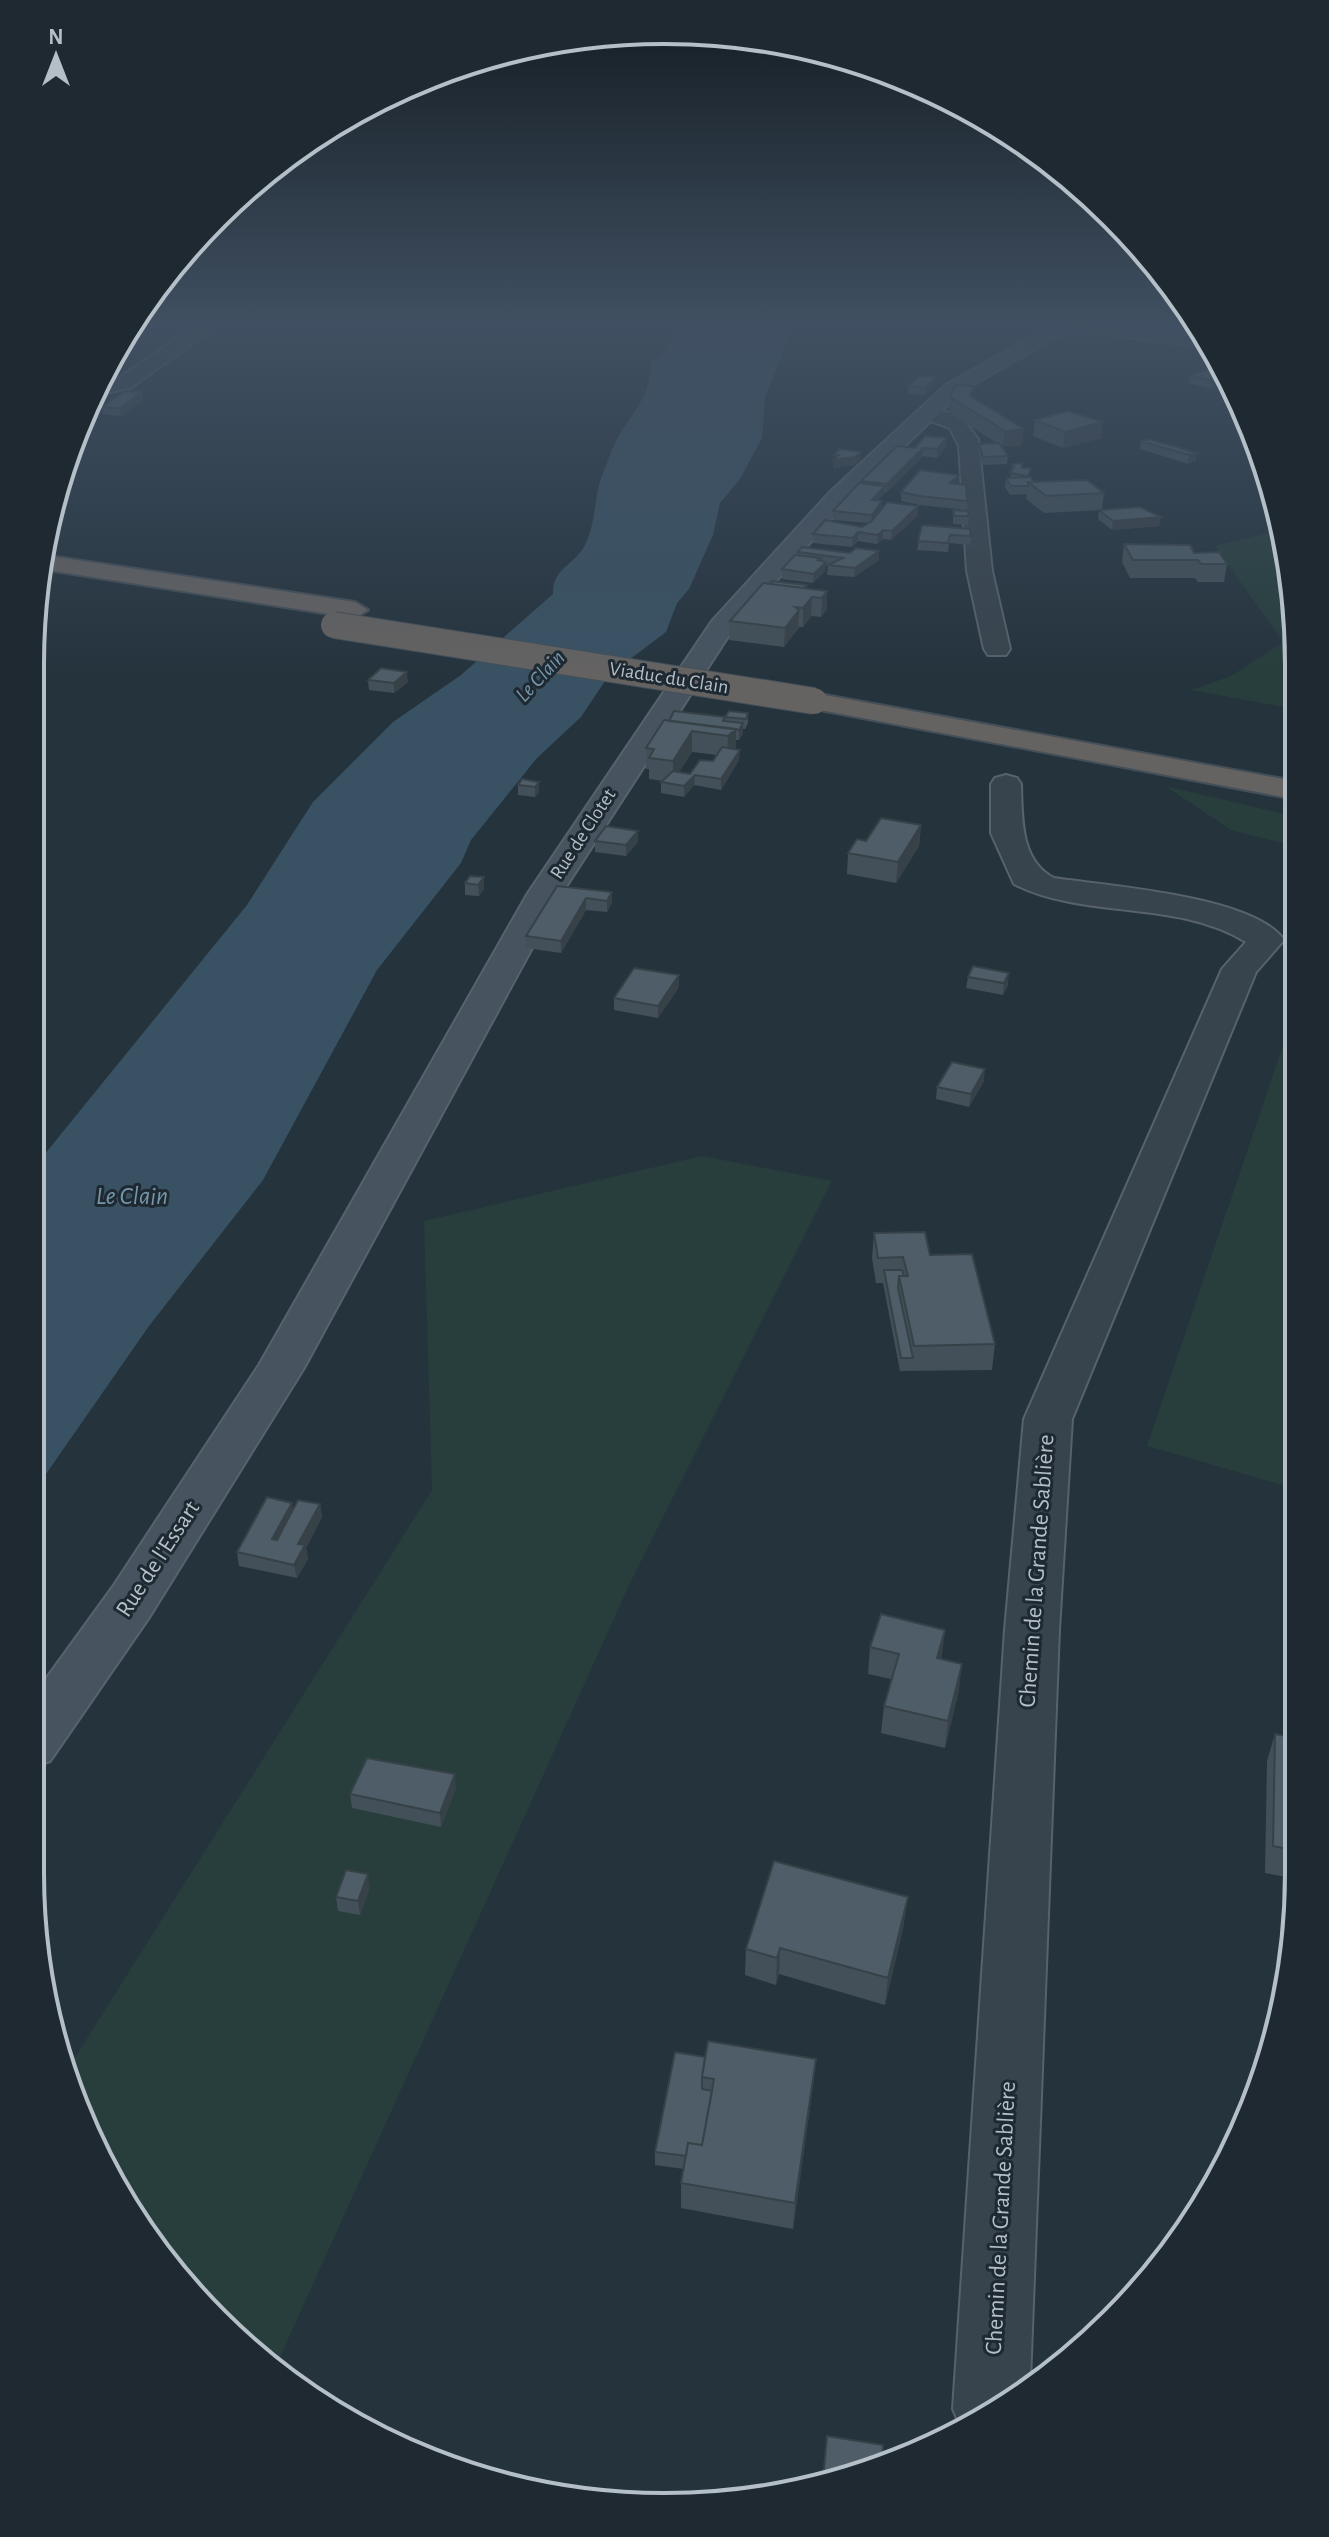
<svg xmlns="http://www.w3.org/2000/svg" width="1329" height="2537" font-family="'Alegreya Sans',sans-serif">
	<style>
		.green { fill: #273e3c }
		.water { fill: #395263 }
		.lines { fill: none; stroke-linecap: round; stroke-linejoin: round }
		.minor-casing { stroke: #57626b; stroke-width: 4 }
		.secondary-casing { stroke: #57626b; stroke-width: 4 }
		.trunk-casing { stroke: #444f58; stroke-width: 4 }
		.minor { fill: #38444d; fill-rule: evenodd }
		.secondary { fill: #475460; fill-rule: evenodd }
		.trunk { fill: #656362; fill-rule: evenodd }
		.trunk-bridge-casing { stroke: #444f58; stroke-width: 28; stroke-linecap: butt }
		.trunk-bridge { stroke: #656362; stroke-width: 26 }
		.wall { fill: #435059; fill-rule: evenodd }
		.shaded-wall { fill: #374148 }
		.building { fill: #4e5d67; stroke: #374148; stroke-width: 2 }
		.labels { text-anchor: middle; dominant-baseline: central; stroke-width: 6; stroke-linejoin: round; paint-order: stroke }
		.far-street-label { font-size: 20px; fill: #b4bfc8; stroke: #1e2932 }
		.far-water-label { font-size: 22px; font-style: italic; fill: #7696aa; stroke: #1e2932 }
		.street-label { font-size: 24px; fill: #b4bfc8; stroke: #1e2932 }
		.water-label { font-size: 26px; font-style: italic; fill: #7696aa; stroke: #1e2932 }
		.rim { fill: none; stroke: #b4bfc8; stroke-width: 4 }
	</style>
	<rect width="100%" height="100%" fill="#25333d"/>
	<path class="green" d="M1280,530L1294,581V709L1191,690L1231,676L1283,642L1215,546Z
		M1165,786L1294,816V846L1231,830Z
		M1295,1010L1296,1489L1147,1446Z
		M702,1156L832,1181L631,1581L276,2366L161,2259L64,2075L432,1490L424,1221Z"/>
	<path class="water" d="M678,322H789L785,347L765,397L762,438L740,479L720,503L713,535L689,589L677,603L666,632L609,675L581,717L537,758L471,840L461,863L377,970L263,1180L149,1326L30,1497L31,1171L247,905L313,802L393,722L461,675L553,594C552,568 575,565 585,545C595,524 594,506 599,485C602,474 608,461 612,450C624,419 654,398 650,363C662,359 675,335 678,322Z"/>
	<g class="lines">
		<g class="minor-casing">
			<path id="minor" d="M201,322H222L130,388L91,396L95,385L116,380Z
				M1062,322L1201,336L1208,347L1069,330L1063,329Z
				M927,407L960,416L978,439L992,571L1010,649L1006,655H988L984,649L967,571L959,446L950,428L920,417L917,413Z
				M1006,775L1017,778L1021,784C1022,817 1020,861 1054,878C1108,886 1254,896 1284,940L1256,972L1072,1419L1059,1630L1030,2381L962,2430L953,2409L1005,1630L1024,1419L1222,969L1246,942C1176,899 1086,920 1014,884L991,833V784L995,778Z"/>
		</g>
		<g class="secondary-casing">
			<path id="secondary" d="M1059,322H1081L961,392L846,502L731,632L562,893L304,1368L150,1616L50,1761L30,1768V1701L112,1588L259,1365L528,893L712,621L830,492L947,384Z"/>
		</g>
		<g class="trunk-casing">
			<path id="trunk" d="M43,555L355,602L368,610L355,618L41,569Z
				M814,693L1294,781V799L804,707L800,701L804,695Z"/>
		</g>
		<use href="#minor" class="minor"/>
		<use href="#secondary" class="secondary"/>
		<use href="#trunk" class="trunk"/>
		<g class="trunk-bridge-casing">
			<path id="trunk-bridge" d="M334,625L814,701"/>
		</g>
		<use href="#trunk-bridge" class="trunk-bridge"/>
	</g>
	<path class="wall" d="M1163,322H1193L1196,326L1187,332L1162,330Z
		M1214,358L1229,384L1211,389L1188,383L1189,375L1212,368L1208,367L1209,360Z
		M935,385L924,395L908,394V386Z
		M142,392L143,400L121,416L103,414L102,407Z
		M950,397L973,398L1022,445L1003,447L1000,445L1008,456L1007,464L982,465L978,452L979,444L997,443L949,413Z
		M1035,420L1101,438L1063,448L1033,436Z
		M1141,441L1197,453L1195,461L1188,464L1140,449Z
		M946,447L937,458L923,456L886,493L884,492L878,501L882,508L918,506V515L891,540L883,539L877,544L858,541L852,547L813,543V534L862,527L868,523L833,520V511L861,483V481L915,448Z
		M1012,464L1022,468L1033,482L1104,493L1102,510L1044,513L1026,499L1027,494L1010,495L1005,487L1006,478H1010Z
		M958,484L967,501V510L919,505L901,501V492Z
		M953,510L969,516L968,525L953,524Z
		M1099,510L1159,526L1112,530L1098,519Z
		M922,525L971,536L970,545L949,543L948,552L917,550Z
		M1124,544L1194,553L1227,564L1224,582H1198L1195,578H1130L1122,562Z
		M798,552L879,560L854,577L827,575L828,565H825V571L813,583L782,579V569L797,555Z
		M807,585L806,588L827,591V609L821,617L811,616L803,627H799L798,629L784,647L729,640L730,621Z
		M368,680L408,682L394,693L369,690Z
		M748,713V723L745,729H743V733L739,740H736V749L739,760L721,790L694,785L684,797L661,793V782L663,781L649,779V769H646V748L669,721L725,717ZM692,752L717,755L713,761L690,774L679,772Z
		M539,782V792L535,797L518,795V785Z
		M921,825L919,846L896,883L847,874L848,853L866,841Z
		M595,841L638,842L626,856L595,852Z
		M470,876L484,889L479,896L465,895V883Z
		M557,886L612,903L607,912L586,910L561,953L526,948V936Z
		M968,977L1008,985L1003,995L966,988Z
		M679,987L658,1018L614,1010V998Z
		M984,1081L969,1107L936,1099L937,1087Z
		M874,1233L930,1255L995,1344L992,1370L900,1371L883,1283H876L872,1258Z
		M320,1504L322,1517L306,1548L308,1559L297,1578L239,1566L237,1552L293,1509Z
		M870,1647L941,1659L959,1690L945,1748L881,1733L884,1706L891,1679L868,1674Z
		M1275,1734L1297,1738L1298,1879L1265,1873L1267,1761Z
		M456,1788L441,1827L352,1808L350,1794Z
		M370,1888L360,1915L338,1911L336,1897Z
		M904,1924L885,2005L779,1974L776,1985L745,1975L746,1949Z
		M675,2052L813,2086L793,2229L681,2208V2183L684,2169L655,2165V2152Z"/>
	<path class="shaded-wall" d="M1193,322L1196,326L1187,332L1188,325Z
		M936,377L935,385L924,395L925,388Z
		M1225,378L1229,384L1211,389L1212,381Z
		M142,392L143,400L121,416L120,408Z
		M1103,422L1101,438L1063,448L1065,432Z
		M1024,429L1022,445L1003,447L1005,431Z
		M947,438L946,447L937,458V449Z
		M923,448V456L886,493L887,484Z
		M861,452L860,460L855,465L833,469V460Z
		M1197,453L1195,461L1188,464L1189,455Z
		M959,475L958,484L950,483Z
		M885,486L884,494L871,509L872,500Z
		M882,501V510L871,524L872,515Z
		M918,506V515L891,540L892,531Z
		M1161,517L1159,526L1112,530L1113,521Z
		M883,530V539L877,544L878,535Z
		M858,532V541L852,547L853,538Z
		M879,551V560L854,577L855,568Z
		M821,558L820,567L826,562L825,571L813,583L814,574L818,560Z
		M827,591V609L821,617L822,598Z
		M812,597L811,616L803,627V608Z
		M799,610L798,629L784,647L785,628Z
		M407,672L408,682L394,693V683Z
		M743,723V733L739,740V730Z
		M736,729V750L727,756L728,736Z
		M692,731V752L673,782V761Z
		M740,750L739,760L721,790V779Z
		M695,775L694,785L684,797V786Z
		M539,782V792L535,797V787Z
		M921,825L919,846L896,883L898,862Z
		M638,831V842L626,856V845Z
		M484,877V889L479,896L478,885Z
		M612,892V903L607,912V901Z
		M586,898V910L561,953V941Z
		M1009,973L1008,985L1003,995L1004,983Z
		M679,975V987L658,1018V1006Z
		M985,1069L984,1081L969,1107L971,1094Z
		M292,1503L294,1516L275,1553L272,1539Z
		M320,1504L322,1517L306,1548L308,1559L297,1578L294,1565L298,1544Z
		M945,1630L942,1656L934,1685L937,1658Z
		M962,1664L959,1690L945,1748L948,1721Z
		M455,1774L456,1788L441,1827L440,1813Z
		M368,1874L370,1888L360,1915L358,1901Z
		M908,1897L904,1924L885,2005L888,1978Z
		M780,1948L779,1974L776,1985L777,1958Z
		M816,2059L813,2086L793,2229L795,2203Z"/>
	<path class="building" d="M1163,322H1192L1188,325Z
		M1212,368L1221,370L1225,378L1212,381L1189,375Z
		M919,376L936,377L925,388L908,386Z
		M955,385L974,386L970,396L1024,429L1005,431L950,397Z
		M125,391L142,392L120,408L102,407Z
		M1067,411L1103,422L1065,432L1035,420Z
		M925,436L947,438L937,449L923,448L887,484L861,481L897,446L915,448Z
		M1149,439L1197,453L1189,455L1141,441Z
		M999,443L1008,456L983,457L979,444Z
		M839,449L861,452L855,457L833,460L839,455H834Z
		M1022,463V468H1031L1028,476L1010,473L1014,467L1012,464Z
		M920,470L959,475L950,483L966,485L967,501L919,496L901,492Z
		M1031,477L1033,482H1028V486H1011L1006,478Z
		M1087,480L1104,493L1046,496L1028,482Z
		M859,483L885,486L872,500L882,501L872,515L833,511Z
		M887,502L918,506L892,531L883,530L878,535L858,532L853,538L813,534L825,520L862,527L872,521Z
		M1140,507L1161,517L1113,521L1099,510Z
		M953,510L968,511L969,516H954Z
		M922,525L970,529L971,536L950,535L948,543L918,541Z
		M1124,544L1190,545L1194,553L1219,552L1227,564H1201L1198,560H1133Z
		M802,547L850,553L856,548L879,551L855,568L828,565L843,558L798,552Z
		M795,555L821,558L818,560L826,562L814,574L782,569Z
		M772,581L807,585L804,588L770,584Z
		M763,583L827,591L822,598L812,597L803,608L795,607L799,610L785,628L730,621Z
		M381,668L407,672L394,683L368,680Z
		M674,711L725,717L729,711L748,713L746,719L725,717L723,721L743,723L739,730L669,721Z
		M664,720L736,729L728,736L692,731L673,761L649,758L654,749L646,748Z
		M722,747L740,750L721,779L695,775L684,786L661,782L673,771L690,774L700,760L713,761Z
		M522,779L539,782L535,787L518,785Z
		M881,818L921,825L898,862L848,853L857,839L866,841Z
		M606,826L638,831L626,845L595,841Z
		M470,876L484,877L478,885L465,883Z
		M557,886L612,892L607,901L586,898L561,941L526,936Z
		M973,966L1009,973L1004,983L968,977Z
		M634,968L679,975L658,1006L614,998Z
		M952,1062L985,1069L971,1094L937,1087Z
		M925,1232L930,1255L972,1254L995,1344L914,1346L899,1276H908L903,1257L878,1258L874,1233Z
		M884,1270H902L904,1276H899L898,1288L913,1358H901Z
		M267,1497L292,1503L272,1539L277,1540L298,1500L320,1504L298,1544L305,1545L294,1565L237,1552Z
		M881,1614L945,1630L937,1658L962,1664L948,1721L884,1706L899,1654L870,1647Z
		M1275,1734L1297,1738V1851L1273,1846Z
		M367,1758L455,1774L440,1813L350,1794Z
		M774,1861L908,1897L888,1978L780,1948L777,1958L746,1949Z
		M346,1870L368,1874L358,1901L336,1897Z
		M708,2041L816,2059L795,2203L681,2183L688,2143L702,2145L714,2079L702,2077Z
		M675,2052L705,2057L702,2077V2089L712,2091L702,2145L688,2143L686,2156L655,2152Z
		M827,2436L883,2445L882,2461L823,2479Z"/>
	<linearGradient id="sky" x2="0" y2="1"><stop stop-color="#141c22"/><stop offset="0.48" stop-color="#405062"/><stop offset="1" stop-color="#405062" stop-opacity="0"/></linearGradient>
	<rect width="1329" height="677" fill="url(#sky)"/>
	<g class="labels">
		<g class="far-street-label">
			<text transform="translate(669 678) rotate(9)">Viaduc du Clain</text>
			<text transform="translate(583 834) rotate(-57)">Rue de Clotet</text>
		</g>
		<g class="far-water-label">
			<text transform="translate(540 676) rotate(-47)">Le Clain</text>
		</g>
		<g class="street-label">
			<text transform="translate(158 1559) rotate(-57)">Rue de l'Essart</text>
			<text transform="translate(1037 1571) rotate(-86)">Chemin de la Grande Sablière</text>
			<text transform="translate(1001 2218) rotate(-87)">Chemin de la Grande Sablière</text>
		</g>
		<g class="water-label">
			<text x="132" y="1196">Le Clain</text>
		</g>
	</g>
	<path d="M0 0H1329V2537H0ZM664 44H665A620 620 0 0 1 1285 664V1873A620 620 0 0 1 665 2493H664A620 620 0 0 1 44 1873V664A620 620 0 0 1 664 44Z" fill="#1e2932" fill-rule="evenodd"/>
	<path class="rim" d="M664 44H665A620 620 0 0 1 1285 664V1873A620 620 0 0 1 665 2493H664A620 620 0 0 1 44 1873V664A620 620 0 0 1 664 44Z"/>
	<g transform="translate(56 56)" stroke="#1e2932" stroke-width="6" paint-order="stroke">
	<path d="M0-6L14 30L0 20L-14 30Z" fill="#b4bfc8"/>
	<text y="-12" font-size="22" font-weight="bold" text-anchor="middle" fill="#b4bfc8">N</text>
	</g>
</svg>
